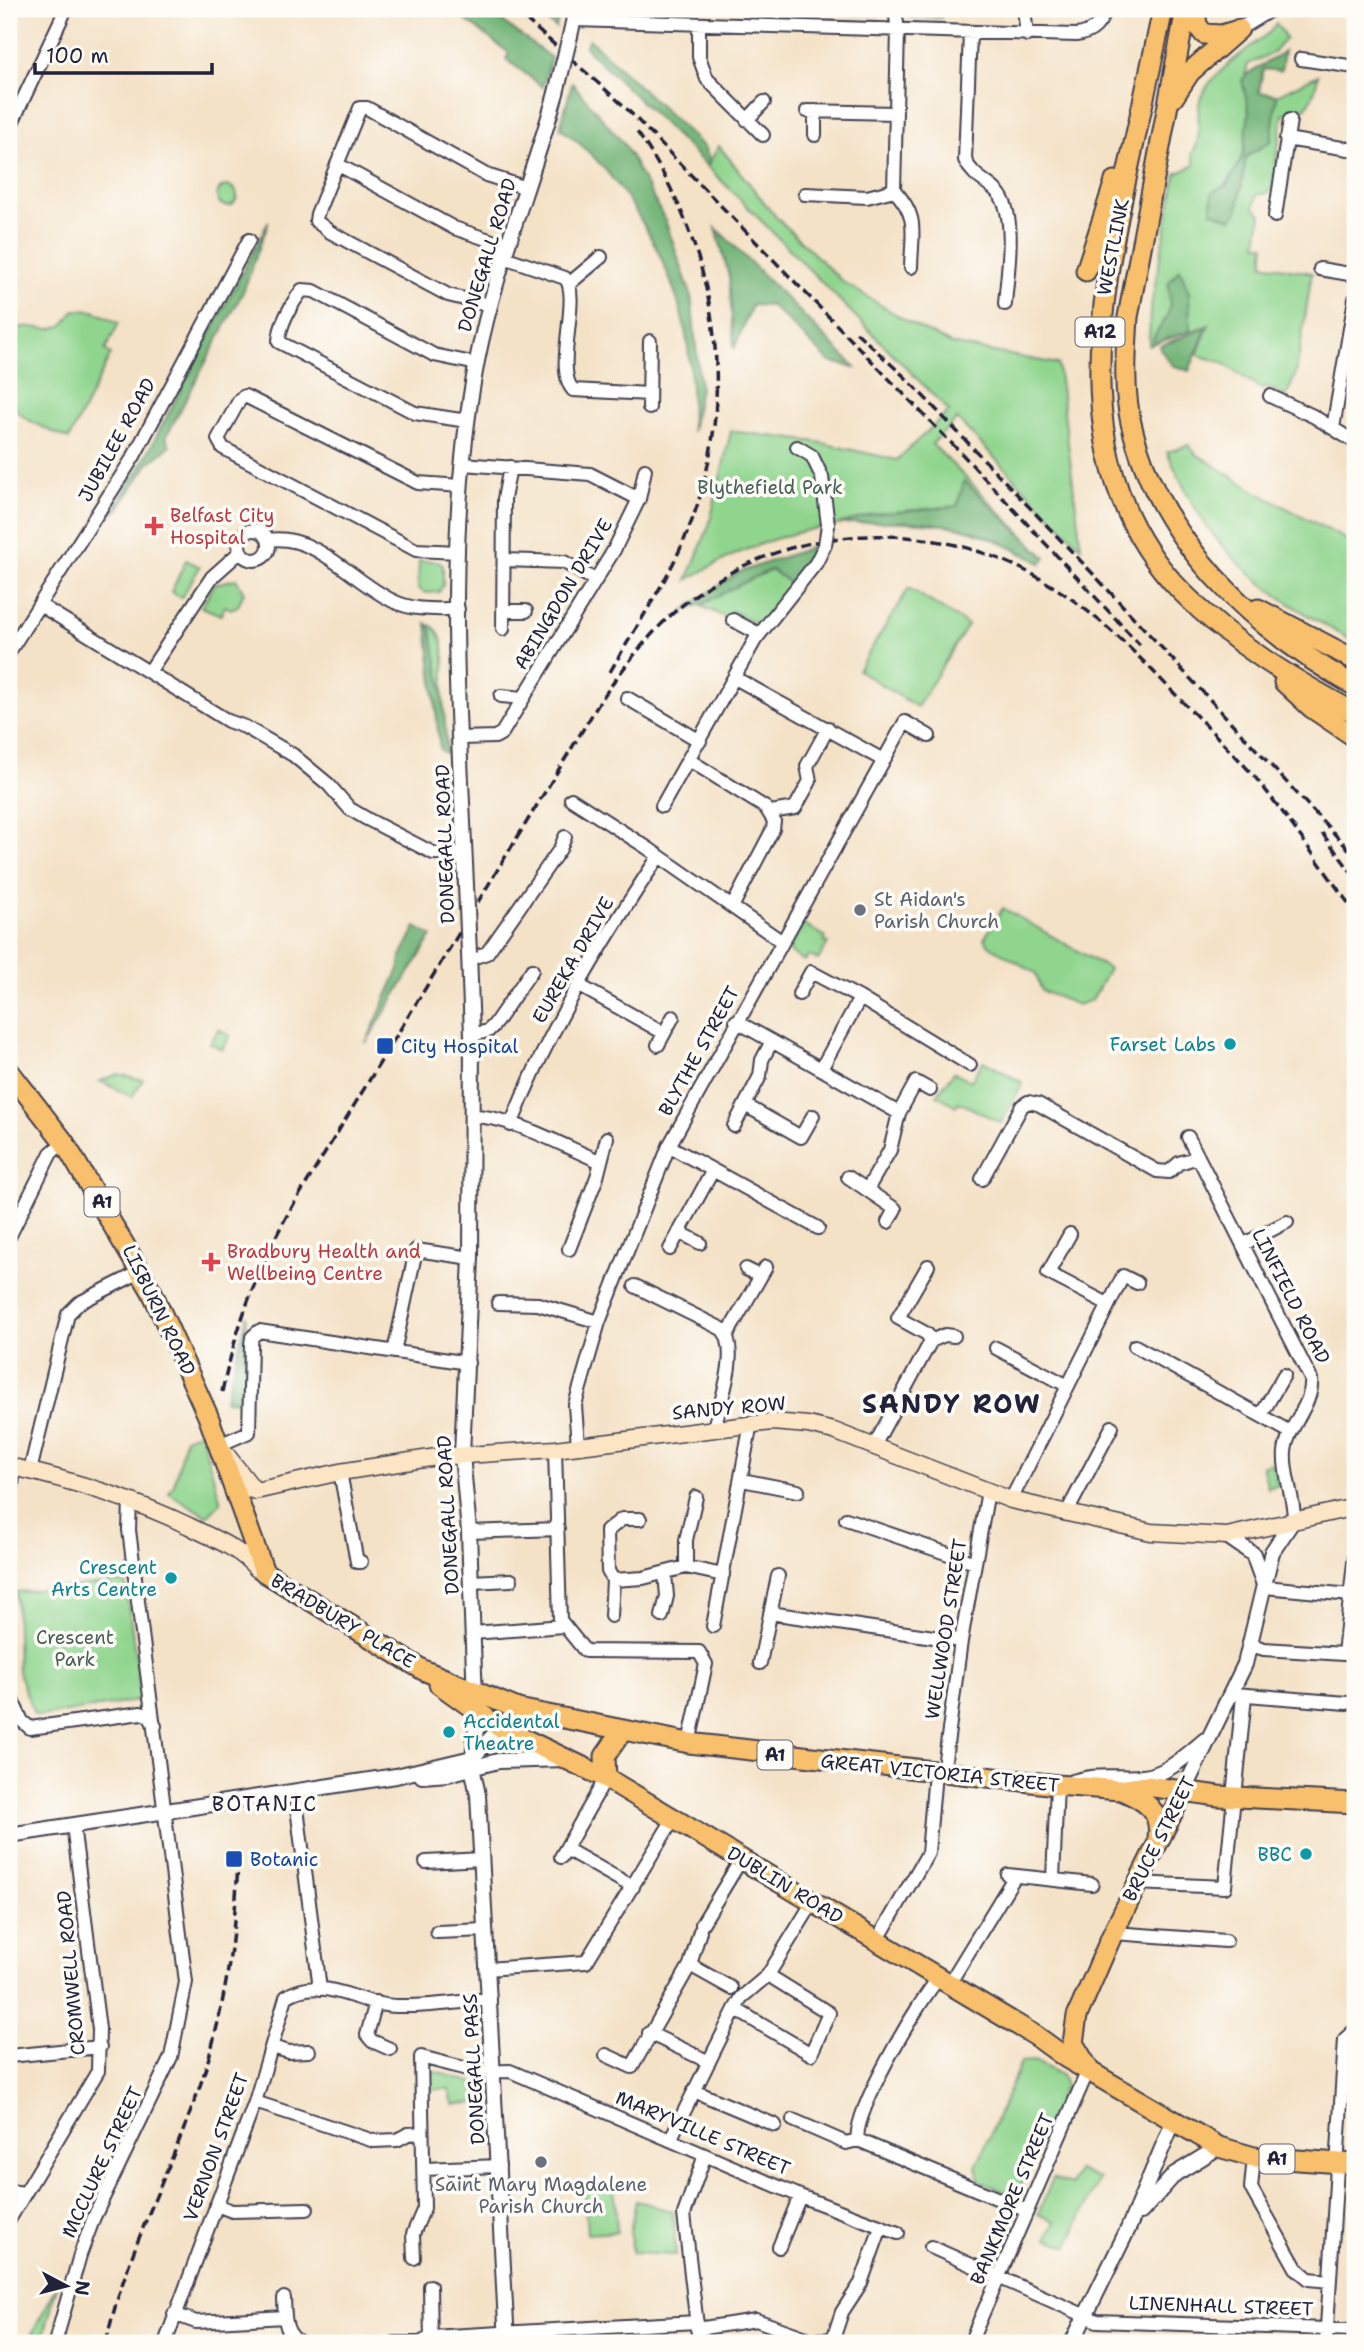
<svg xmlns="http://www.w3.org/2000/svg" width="1364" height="2352" font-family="'Shantell Sans',sans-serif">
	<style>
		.green { fill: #90d58e; stroke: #597c64; stroke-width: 2 }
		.forest { fill: #74b679; stroke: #4b6c5a; stroke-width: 2 }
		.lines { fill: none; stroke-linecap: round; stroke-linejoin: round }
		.minor-casing { stroke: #423f50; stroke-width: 16 }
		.tertiary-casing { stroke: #423f50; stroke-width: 18 }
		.secondary-casing { stroke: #423f50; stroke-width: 19 }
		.primary-casing { stroke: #423f50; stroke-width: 23 }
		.trunk-casing { stroke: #423f50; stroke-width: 23 }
		.minor { stroke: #fff; stroke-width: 12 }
		.tertiary { stroke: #fff; stroke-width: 14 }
		.secondary { stroke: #fce5c4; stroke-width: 16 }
		.primary { stroke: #f8bf6c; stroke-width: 19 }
		.trunk { stroke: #f8bf6c; stroke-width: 19 }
		.rail { stroke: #22223b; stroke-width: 3.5; stroke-dasharray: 10 5; stroke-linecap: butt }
		.minor-bridge-casing { stroke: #423f50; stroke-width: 16; stroke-linecap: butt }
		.tertiary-bridge-casing { stroke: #423f50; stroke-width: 18; stroke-linecap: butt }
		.minor-bridge { stroke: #fff; stroke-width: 12 }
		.tertiary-bridge { stroke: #fff; stroke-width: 14 }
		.health-dot { fill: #e0444e; stroke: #fdfcf7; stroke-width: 2.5 }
		.worship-dot { fill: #6b7280; stroke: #fdfcf7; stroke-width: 2.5 }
		.culture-dot { fill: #0f9aa8; stroke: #fdfcf7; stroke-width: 2.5 }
		.transit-dot { fill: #1a4fb4; stroke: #fdfcf7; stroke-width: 2.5 }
		.labels { text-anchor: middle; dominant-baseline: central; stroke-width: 7; stroke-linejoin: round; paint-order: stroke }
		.shield { fill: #fdfcf7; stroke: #646373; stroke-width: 2 }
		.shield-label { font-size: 18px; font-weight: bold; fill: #22223b }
		.street-label { font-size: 19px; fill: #22223b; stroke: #fdfcf7 }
		.park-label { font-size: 19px; fill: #486158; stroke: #fdfcf7 }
		.health-label { font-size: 19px; fill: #be3a42; stroke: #fdfcf7; text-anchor: start }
		.worship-label { font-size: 19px; fill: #5b616d; stroke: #fdfcf7; text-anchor: start }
		.culture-label { font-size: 19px; fill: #0d838f; stroke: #fdfcf7; text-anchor: end }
		.transit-label { font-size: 19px; fill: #164399; stroke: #fdfcf7; text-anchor: start }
		.neighbourhood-label { font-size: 21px; letter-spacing: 2px; fill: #22223b; stroke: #fdfcf7 }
		.district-label { font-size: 26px; font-weight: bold; letter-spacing: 2px; fill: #22223b; stroke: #fdfcf7 }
	</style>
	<rect width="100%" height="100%" fill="#fdfcf7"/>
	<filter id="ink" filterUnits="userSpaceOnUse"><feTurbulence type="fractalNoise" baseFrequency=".0143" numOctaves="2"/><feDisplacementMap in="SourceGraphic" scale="14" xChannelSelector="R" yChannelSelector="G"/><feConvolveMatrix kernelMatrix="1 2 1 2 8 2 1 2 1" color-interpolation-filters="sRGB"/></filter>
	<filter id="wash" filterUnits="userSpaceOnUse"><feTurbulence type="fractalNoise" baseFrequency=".00686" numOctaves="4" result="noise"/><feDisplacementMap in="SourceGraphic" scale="28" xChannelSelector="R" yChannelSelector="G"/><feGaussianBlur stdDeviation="1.57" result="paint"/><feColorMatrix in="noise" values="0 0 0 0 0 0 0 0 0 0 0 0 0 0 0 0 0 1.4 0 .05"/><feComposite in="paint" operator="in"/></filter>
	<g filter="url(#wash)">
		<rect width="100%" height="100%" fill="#f4e2c7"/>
		<path class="green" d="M841,9H879V15H841Z
			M908,9L937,10L941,18H910Z
			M1276,23L1286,38L1273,53L1248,64C1240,94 1246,85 1249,112C1252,147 1234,178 1211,202V210L1231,219L1237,213L1246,157L1271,141L1277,95L1318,75C1315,96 1308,116 1283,114L1272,189L1265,194H1257L1254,207L1261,214L1257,244L1265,245L1263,264L1312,273L1296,374L1286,397L1266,386L1263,390L1221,362L1197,355L1209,325L1149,345L1150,311L1176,174L1195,165L1192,153C1204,139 1195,117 1200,100C1207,76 1251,47 1271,31Z
			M719,146L776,217L843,282L910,323L951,344L1058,364L1081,547L957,419L932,444L1046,558L1041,563C1015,550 991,536 963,529C945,523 923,523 905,522C825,518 754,539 687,580L709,526L731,431L817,442L897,460L949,411L707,166Z
			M217 196a10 10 0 1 1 20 0a10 10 0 1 1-20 0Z
			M75,310L94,311L119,323L105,350L111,354L69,439C0,409 9,412 9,338C19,314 46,338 64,324C68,320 71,314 75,310Z
			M1189,445L1195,453L1258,493L1355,544V642C1295,610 1236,574 1199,514C1187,495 1177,473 1167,452Z
			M186,560L200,567L181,598L171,592Z
			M419,561H436L443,565V585L439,592L426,593L418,589Z
			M772,570L791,584L760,622L755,623L732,611L727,618L701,606L734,585Z
			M236,579L244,592L238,606L231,609L225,606L221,615L201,607L215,584Z
			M909,588L968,625L917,707L858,670Z
			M427,624C451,630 443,677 443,696L431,629Z
			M1003,908L1109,969L1092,1000L1078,1005L1042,991L1035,973L990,946L984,939Z
			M803,924L826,937L824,941L828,943L818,960L808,955L805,961L791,953L789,949Z
			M219,1029L230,1036L222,1050L210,1043Z
			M983,1061L1023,1083L1001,1123L959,1102L956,1106L937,1095L954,1072L971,1081Z
			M118,1074L143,1080L132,1097L100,1081Z
			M200,1432L221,1502L207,1516L169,1493L174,1485L185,1438Z
			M1271,1463L1278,1485L1268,1488L1262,1466Z
			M125,1582L141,1694L137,1701L41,1716L34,1714L18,1672L16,1592Z
			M1034,2061L1061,2075L1065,2085L1019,2189L1007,2192L980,2182L976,2167L1021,2062Z
			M429,2070L478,2084L479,2103L453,2104L449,2089H430Z
			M1078,2170L1099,2179L1067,2247L1047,2238L1055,2221L1038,2214L1053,2178L1071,2185Z
			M614,2184L617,2232L587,2234L584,2186Z
			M636,2200L673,2212L676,2255L633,2253L630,2232Z
			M57,2286L42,2343H27Z"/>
		<path class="forest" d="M451,9H486L551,58L543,87L506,59L509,53Z
			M532,9H560L556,28Z
			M589,39L704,147L710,161L707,166L585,47Z
			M1284,51L1281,71L1263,69L1259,92L1277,95L1271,141L1246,157L1237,213L1231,219L1211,211L1212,192L1227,185L1243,156L1249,112L1242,80C1252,67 1271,63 1284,51Z
			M572,83L624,144L665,220L691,295L700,387L692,432C691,407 692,381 689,356C681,275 626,175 560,128Z
			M269,221L243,292L166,437L170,446L148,464L118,509L107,519L143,462Z
			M716,228L855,367L830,362L772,306L752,305L734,349L729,276Z
			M1180,269L1189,293L1190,331L1152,344C1154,332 1161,328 1166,318C1172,307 1169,295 1168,283Z
			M1207,327L1189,371L1172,365L1160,349V346Z
			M964,481L1046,558L1041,563C1025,555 1009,545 992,538C946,518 888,520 839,524L873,514L957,506Z
			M818,545L791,584L771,570C740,582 712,602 681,612L737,573Z
			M427,624L431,629L443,696L447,754L440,750Z
			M416,927L432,936L366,1043L400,967L401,956Z
			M247,1315L244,1401L225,1400Z"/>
	</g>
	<g filter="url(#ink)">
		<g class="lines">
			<g class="minor-casing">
				<path id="minor" d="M1024,9L1027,35
					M574,20L1076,35C1094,33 1099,24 1107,9
					M699,25V57L707,79L763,135
					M1239,29L1272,9
					M970,33L965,160C974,179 989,181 1000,195C1017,219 1007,276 1005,304
					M1301,59L1355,67
					M807,111L895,113
					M747,120L764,102
					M9,129L66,9
					M815,135V111
					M1286,139L1355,150
					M337,164L454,228L507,246
					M894,190L898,31L895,9
					M894,190C919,217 912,231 911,267
					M805,194L867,197L894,190
					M1275,216L1290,120
					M504,257L565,278C582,296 553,369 573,390L649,394
					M1320,269L1355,275
					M570,283L601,257
					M489,305L448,295L330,232L316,221L317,214L360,108H367L486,175L527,188
					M1270,396L1313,416L1355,442
					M649,408L650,341
					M467,421L415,413L279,342C279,325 292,303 302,290L314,291L434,355L477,364
					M1333,428L1355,299
					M797,447L812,456L822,477L828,525
					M463,464L590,474L639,499
					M239 545a15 15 0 1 1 30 0a15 15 0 1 1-30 0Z
					M269,540C316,533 353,582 393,601C413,611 436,609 458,609
					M458,552L416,550L223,448L218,439L240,399L245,396L418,483L461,486
					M504,560L564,562L595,580
					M40,605L228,721L245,727L293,755L328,784L350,809L367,819L433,853L465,854
					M503,611H526
					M733,620L759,634
					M503,629L504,499L510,467
					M9,652L134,456L249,240
					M149,672L212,577L240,552
					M735,678L883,760
					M501,696L523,698
					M627,698L700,741
					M460,738L495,737L502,733L614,550L639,499L645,470
					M689,760L766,808L774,821L773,829L732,907
					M571,799L646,847L781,941
					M662,806L755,640L816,563L825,545
					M771,812L795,808L810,781L807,766L828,728
					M469,959L487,953L560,849L565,837
					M580,986L664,1033
					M799,994L811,972L860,998L821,1069
					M860,998L970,1065
					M736,1021L899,1113
					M472,1035L488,1031L494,1025L532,970
					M658,1045L673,1017
					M745,1105L801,1137L813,1116
					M472,1116C511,1116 563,1146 599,1161
					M511,1125C548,1030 603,940 659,856
					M734,1126L760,1076L762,1060L772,1041
					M1188,1137L1311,1379C1314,1404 1287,1426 1285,1452C1283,1474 1294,1496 1294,1519
					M669,1146L818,1228
					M848,1177L895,1209L888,1222
					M982,1179L1022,1106L1028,1102L1038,1104L1157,1171L1169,1172L1179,1163L1198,1157
					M868,1188L890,1150L899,1113L916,1082L930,1090
					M679,1232L700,1243
					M1070,1234L1048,1273L1108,1304
					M9,1237L51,1153L64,1142
					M1244,1244L1287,1222
					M569,1249L597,1177L607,1138
					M670,1249L713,1170
					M928,1266L898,1318L927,1334L931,1341
					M746,1269L760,1276
					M635,1286L722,1329C741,1350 720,1402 714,1428
					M498,1303L538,1304L599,1322
					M727,1335L766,1267
					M931,1341L945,1335L954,1336
					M1135,1346L1290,1432
					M996,1348L1068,1386
					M394,1352L416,1250L471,1258
					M1261,1415L1284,1375
					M219,1445L249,1432L251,1344L252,1337L259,1331L468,1363
					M578,1446L575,1405L599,1322L669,1146L905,722L929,736
					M874,1446L931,1341
					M555,1449L560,1620L585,1651L699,1652L706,1664L689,1743
					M30,1471L68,1314L79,1303L142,1271
					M340,1472L357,1562H361
					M742,1480L798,1491
					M1011,1500L1123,1276L1137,1283
					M9,1512L14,1467
					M1066,1514L1112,1427
					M640,1519H622L607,1531L608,1571L613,1580L643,1578L686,1567L723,1575
					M846,1519L975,1563
					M469,1532L558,1529
					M686,1567V1540L696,1497
					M471,1582L511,1580
					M1265,1587L1351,1595
					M770,1613L961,1641
					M611,1616L613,1580
					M662,1616L667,1596L665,1574
					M713,1626L751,1423
					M473,1633L563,1626
					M1251,1645L1264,1649L1344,1654L1355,1553
					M760,1663L778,1576
					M9,1694L22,1721L30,1728L141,1713L149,1716L155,1726
					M1235,1694L1347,1703
					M943,1774L961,1641L988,1491
					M295,1792L320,1989
					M566,1849L633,1887
					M561,1857L606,1778
					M426,1862L482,1859
					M1008,1875L1092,1884
					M1053,1879L1057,1785
					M1136,1883L1225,1887L1234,1797
					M702,1924L742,1858
					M437,1932L486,1930
					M1113,1933L1226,1941
					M877,1941L928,1853L935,1773
					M690,1965L731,1988
					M487,1969L586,1962L674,1818
					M949,1984L1015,1876
					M376,2002L367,2035L372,2041L390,2049
					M735,2009L811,2054L829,2013L768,1975
					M649,2033L709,2062
					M272,2047L289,2052L309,2051
					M606,2055L632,2067L690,1965L700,1931
					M9,2056L100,2047
					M694,2091L775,2125
					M255,2102L374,2141L397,2140L408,2134L422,2133
					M793,2120L846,2143L858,2140L1025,2210
					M670,2140L735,2009L742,1997L768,1975L813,1902
					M858,2140C851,2115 920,1999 939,1978
					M1254,2157L1251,2188L1296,2268L1309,2279L1330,2281
					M424,2169L499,2166
					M9,2191L25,2193
					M216,2205L232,2211L307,2209
					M9,2220L98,2071L99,2029L73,1825
					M779,2247L800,2196
					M931,2247L1097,2321L1355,2330
					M414,2258L413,2234L424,2208L421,2057L479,2072L510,2071L800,2196L898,2233
					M430,2286L431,2343
					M284,2298C285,2316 283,2334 301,2343
					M174,2314L196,2322L285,2317
					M697,2329L756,2320L812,2340L833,2339L839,2343
					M833,2339L842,2312L861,2283L881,2227
					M55,2343L80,2255L94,2217L171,2057L186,1982L129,1530L130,1500
					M165,2343L255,2102L286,1997C323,1973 359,2006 397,2006C427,2007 459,2002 490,1999
					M395,2343H420L431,2337L697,2322
					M699,2343L684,2214L705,2155
					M970,2343L1089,2068
					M1326,2343L1345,2039L1355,2030"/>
			</g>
			<g class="tertiary-casing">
				<path id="tertiary" d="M570,36L576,9
					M465,863C457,697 445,525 477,361C495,269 531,183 556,93
					M469,953L472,1035L471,1258L462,1454L469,1532L476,1728L472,1767L478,1795L507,2343
					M1227,1536L1253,1554L1263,1582
					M472,1758L518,1709
					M422,1776L448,1774L498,1761L565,1759
					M1067,1784C1096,1773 1114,1779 1143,1777C1167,1775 1188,1754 1205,1740
					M1183,1792L1245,1664L1272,1552L1294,1519
					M1234,1797L1244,1696
					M9,1835L396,1776L472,1758
					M1141,2212L1175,2174L1219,2147
					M1072,2343L1128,2229L1174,2120"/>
			</g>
			<g class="secondary-casing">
				<path id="secondary" d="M222,1449L255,1491
					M9,1466C71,1480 131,1498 189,1526C214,1539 238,1547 257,1569
					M236,1489L260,1490L340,1472L437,1457L555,1449L772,1422L808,1425L834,1431L1011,1500L1151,1532L1227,1536L1355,1507"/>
			</g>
			<g class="primary-casing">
				<path id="primary" d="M9,1071L64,1142L152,1292L208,1416L264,1572L423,1670L518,1709L689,1743L1057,1785L1120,1790L1147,1786L1218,1796L1355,1803
					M439,1684L499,1727L606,1778L1036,2036L1065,2057L1219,2147L1254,2157L1355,2164
					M606,1778L605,1756L623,1730
					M1121,1790C1143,1799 1162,1810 1158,1837
					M1088,2068L1073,2043L1077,2016L1113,1933L1183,1792"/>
			</g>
			<g class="trunk-casing">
				<path id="trunk" d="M1163,9C1152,62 1140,116 1128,170C1097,313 1067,475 1182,592C1233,644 1292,679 1355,713
					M1186,9L1128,317C1126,352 1123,388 1131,423C1158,541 1253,629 1355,686
					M1195,9L1197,25L1204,34L1221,35L1238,30
					M1173,98L1190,72L1239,29
					M1086,271L1115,181
					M1258,609L1355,660
					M1284,682L1312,708L1355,737"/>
			</g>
			<use href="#minor" class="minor"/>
			<use href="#tertiary" class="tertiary"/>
			<use href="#secondary" class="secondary"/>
			<use href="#primary" class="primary"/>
			<use href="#trunk" class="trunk"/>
			<path class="rail" d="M514,9L624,106L962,454L1140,645
				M856,332L907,379L1097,578L1355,856
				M610,672C635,628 665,585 685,538C742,404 719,246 635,129
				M1322,833L1355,877
				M222,1392C236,1328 257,1269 289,1212L601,700C622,670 644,640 671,615C779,516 944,511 1063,593C1104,621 1140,657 1173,692C1200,720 1228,747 1254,776C1290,819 1321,867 1355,912
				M106,2343C126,2250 173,2167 203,2077C226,2005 236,1930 238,1855"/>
			<g class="minor-bridge-casing">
				<path id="minor-bridge" d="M825,545L828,525"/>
			</g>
			<g class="tertiary-bridge-casing">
				<path id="tertiary-bridge" d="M556,93L570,36
					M465,863L469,953"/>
			</g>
			<use href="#minor-bridge" class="minor-bridge"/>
			<use href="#tertiary-bridge" class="tertiary-bridge"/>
		</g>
	</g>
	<g class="health-dot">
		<path d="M150.5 515.5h7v7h7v7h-7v7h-7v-7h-7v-7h7z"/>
		<path d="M207.5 1251.5h7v7h7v7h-7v7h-7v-7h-7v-7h7z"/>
	</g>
	<g class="worship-dot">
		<circle cx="860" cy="910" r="7"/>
		<circle cx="541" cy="2162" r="7"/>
	</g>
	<g class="culture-dot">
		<circle cx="1230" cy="1044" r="7"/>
		<circle cx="171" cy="1578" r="7"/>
		<circle cx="449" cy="1732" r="7"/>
		<circle cx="1306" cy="1854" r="7"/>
	</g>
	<g class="transit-dot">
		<rect x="376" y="1037" width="18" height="18" rx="3.5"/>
		<rect x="225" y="1850" width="18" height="18" rx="3.5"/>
	</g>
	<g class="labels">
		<g class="shield">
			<rect x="1075.5" y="317.5" width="49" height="29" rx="5"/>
			<rect x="84.5" y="1187.5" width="35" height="29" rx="5"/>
			<rect x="757.5" y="1740.5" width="35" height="29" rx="5"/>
			<rect x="1259.5" y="2144.5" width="35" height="29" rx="5"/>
		</g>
		<g class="shield-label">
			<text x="1100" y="332">A12</text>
			<text x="102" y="1202">A1</text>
			<text x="775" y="1755">A1</text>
			<text x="1277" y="2159">A1</text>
		</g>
		<g class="street-label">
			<text transform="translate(1113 247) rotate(-79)">WESTLINK</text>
			<text transform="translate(487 255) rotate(-73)">DONEGALL ROAD</text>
			<text transform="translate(117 440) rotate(-61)">JUBILEE ROAD</text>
			<text transform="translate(563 594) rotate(-59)">ABINGDON DRIVE</text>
			<text transform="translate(445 844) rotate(-92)">DONEGALL ROAD</text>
			<text transform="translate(573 960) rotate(-60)">EUREKA DRIVE</text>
			<text transform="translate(699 1051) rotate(-61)">BLYTHE STREET</text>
			<text transform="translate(1291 1296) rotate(63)">LINFIELD ROAD</text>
			<text transform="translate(159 1310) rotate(64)">LISBURN ROAD</text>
			<text transform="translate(729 1408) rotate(-5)">SANDY ROW</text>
			<text transform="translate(448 1515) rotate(-93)">DONEGALL ROAD</text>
			<text transform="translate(343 1621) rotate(31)">BRADBURY PLACE</text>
			<text transform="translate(946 1629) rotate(-81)">WELLWOOD STREET</text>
			<text transform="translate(940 1773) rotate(6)">GREAT VICTORIA STREET</text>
			<text transform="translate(1159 1839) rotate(-63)">BRUCE STREET</text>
			<text transform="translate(785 1885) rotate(31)">DUBLIN ROAD</text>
			<text transform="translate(71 1973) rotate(-95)">CROMWELL ROAD</text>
			<text transform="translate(474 2069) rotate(-93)">DONEGALL PASS</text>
			<text transform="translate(703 2133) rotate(23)">MARYVILLE STREET</text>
			<text transform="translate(216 2147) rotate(-70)">VERNON STREET</text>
			<text transform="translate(102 2162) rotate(-65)">MCCLURE STREET</text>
			<text transform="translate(1012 2199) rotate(-67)">BANKMORE STREET</text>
			<text transform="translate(1221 2306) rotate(2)">LINENHALL STREET</text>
		</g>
		<g class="park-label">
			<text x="770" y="487">Blythefield Park</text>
			<text x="75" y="1637">Crescent<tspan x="75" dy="22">Park</tspan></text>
		</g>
		<g class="health-label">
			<text x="170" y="515">Belfast City<tspan x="170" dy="22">Hospital</tspan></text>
			<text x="227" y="1251">Bradbury Health and<tspan x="227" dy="22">Wellbeing Centre</tspan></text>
		</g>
		<g class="worship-label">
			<text x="874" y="899">St Aidan's<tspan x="874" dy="22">Parish Church</tspan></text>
			<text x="541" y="2184" text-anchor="middle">Saint Mary Magdalene<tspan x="541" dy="22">Parish Church</tspan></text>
		</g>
		<g class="culture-label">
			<text x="1216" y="1044">Farset Labs</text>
			<text x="157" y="1567">Crescent<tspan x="157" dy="22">Arts Centre</tspan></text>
			<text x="463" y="1721" text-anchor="start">Accidental<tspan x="463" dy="22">Theatre</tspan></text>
			<text x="1292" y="1854">BBC</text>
		</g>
		<g class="transit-label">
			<text x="401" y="1046">City Hospital</text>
			<text x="250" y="1859">Botanic</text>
		</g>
		<g class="neighbourhood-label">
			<text x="265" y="1804">BOTANIC</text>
		</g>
		<g class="district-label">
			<text x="952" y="1403">SANDY ROW</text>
		</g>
	</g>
	<rect width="1364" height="2352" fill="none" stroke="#fdfcf7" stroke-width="35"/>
	<g transform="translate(66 2286) rotate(97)" stroke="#fdfcf7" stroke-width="5" paint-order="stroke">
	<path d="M0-5L12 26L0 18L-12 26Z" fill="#22223b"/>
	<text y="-10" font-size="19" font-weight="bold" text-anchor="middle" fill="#22223b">N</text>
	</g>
	<path d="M35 63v10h177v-10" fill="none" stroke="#22223b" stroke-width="3.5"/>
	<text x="46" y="63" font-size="21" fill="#22223b" stroke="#fdfcf7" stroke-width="5" paint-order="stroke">100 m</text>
</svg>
